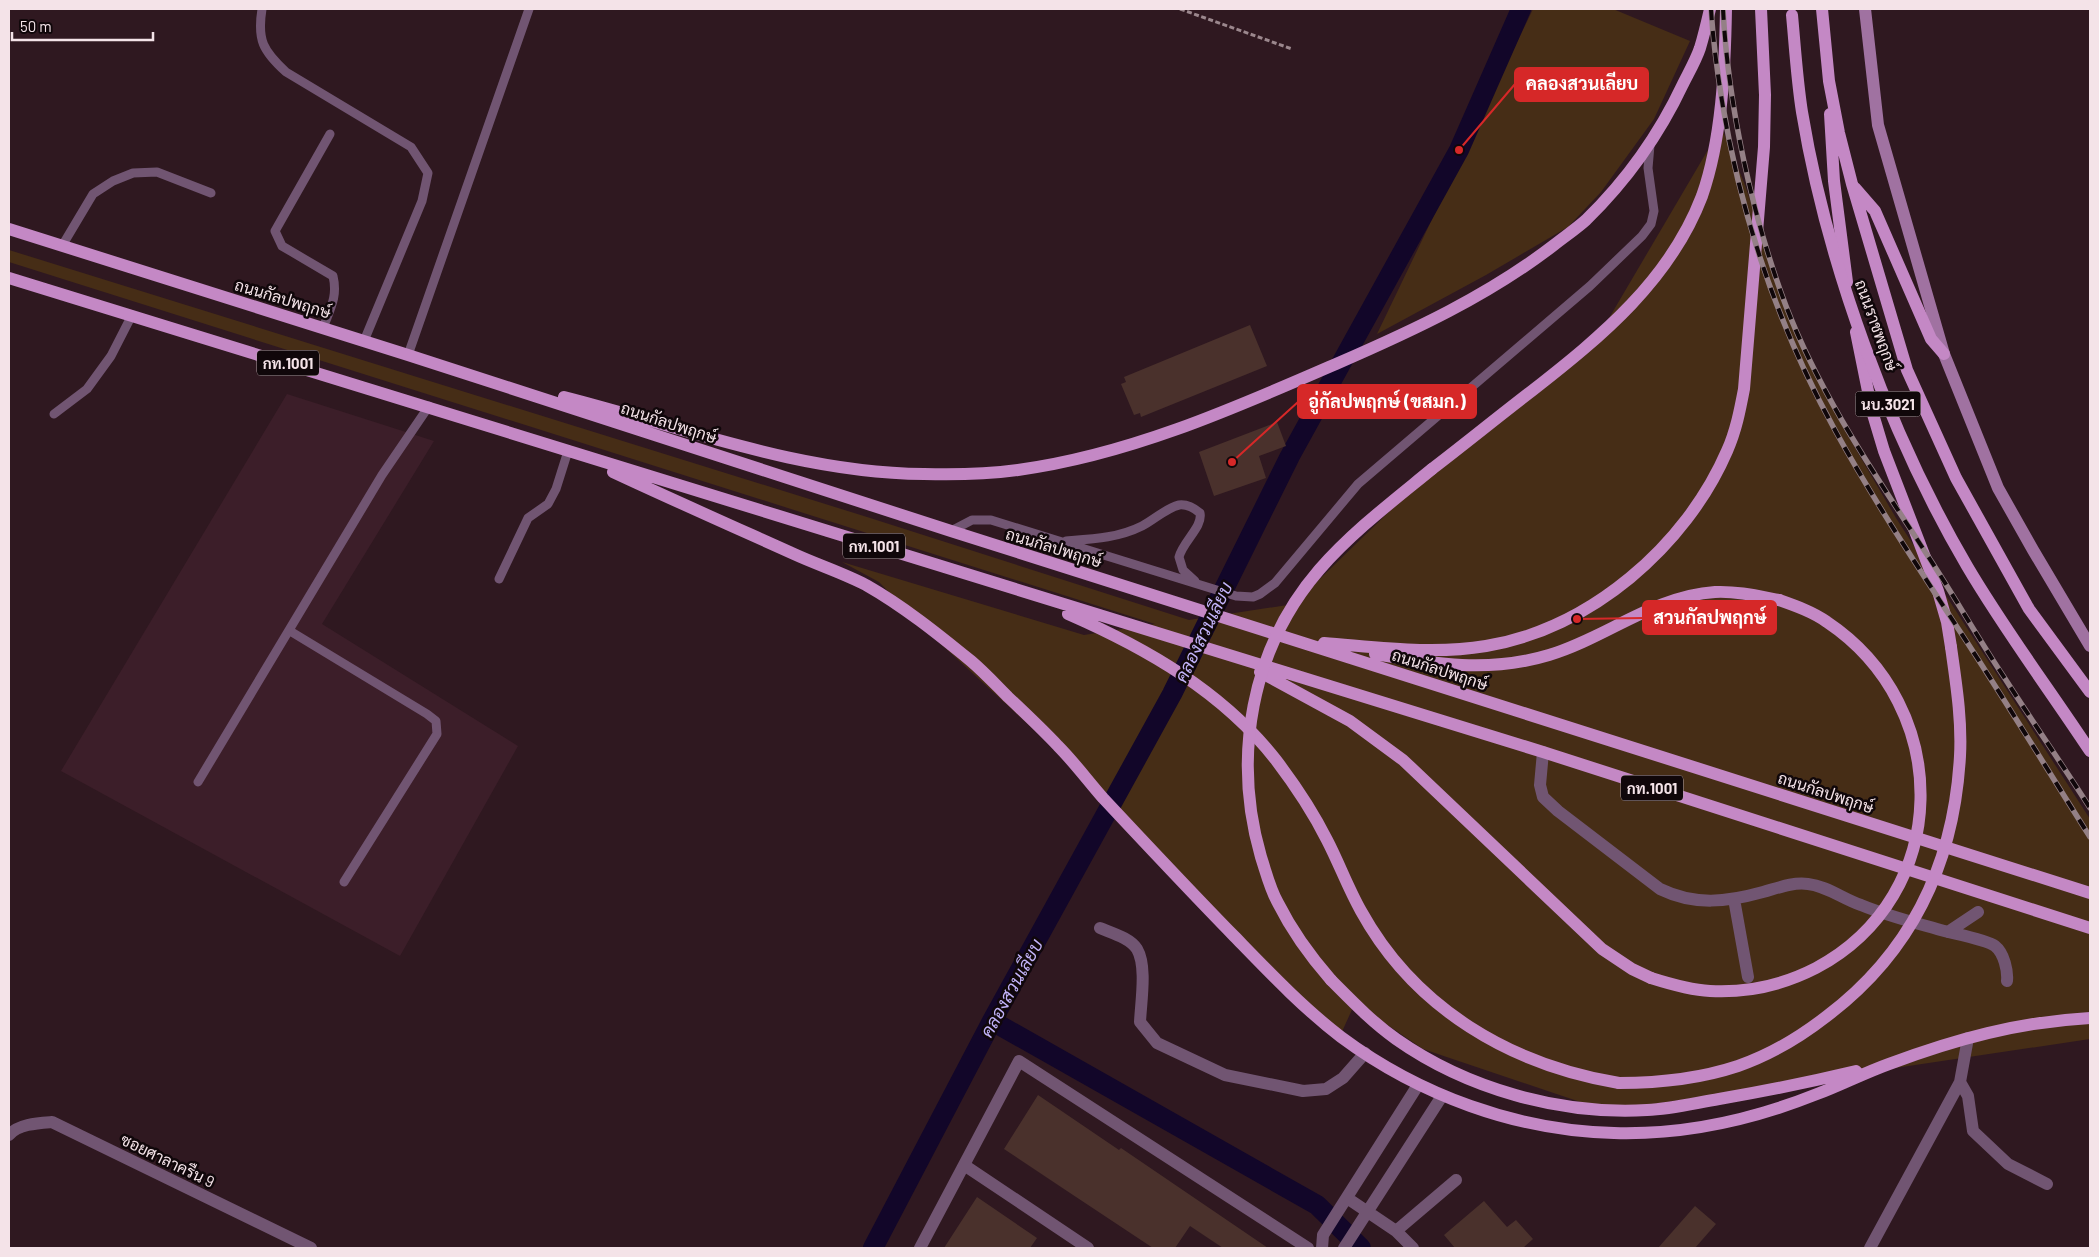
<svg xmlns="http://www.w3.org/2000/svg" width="2099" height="1257" font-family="Barlow,Sarabun,sans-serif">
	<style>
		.built { fill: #3c1e29 }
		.green { fill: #462d16 }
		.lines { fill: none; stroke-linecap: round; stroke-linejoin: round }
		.canal { stroke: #120629; stroke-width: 20 }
		.building { fill: #4a312c }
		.path { stroke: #9b878d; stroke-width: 3; stroke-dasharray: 5 2.5; stroke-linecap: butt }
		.service { stroke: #715572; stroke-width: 9 }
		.minor { stroke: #715572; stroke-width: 12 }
		.secondary { stroke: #a072a1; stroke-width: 12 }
		.primary { stroke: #c488c5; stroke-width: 12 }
		.rail-casing { stroke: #948086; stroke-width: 5.5 }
		.rail { stroke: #10070a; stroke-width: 4; stroke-dasharray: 11; stroke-linecap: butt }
		.primary-bridge { stroke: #c488c5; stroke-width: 12 }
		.labels { text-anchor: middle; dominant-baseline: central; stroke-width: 5; stroke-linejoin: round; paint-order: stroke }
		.shield { fill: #10070a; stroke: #b0a1a5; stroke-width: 1 }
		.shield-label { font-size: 15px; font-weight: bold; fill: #f4e3e8 }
		.street-label { font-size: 16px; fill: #f4e3e8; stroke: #10070a }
		.water-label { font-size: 18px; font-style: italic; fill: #c2b3f9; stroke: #10070a }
		.leader { fill: none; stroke: #d62828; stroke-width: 2 }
		.callout-dot { fill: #d62828; stroke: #10070a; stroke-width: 2 }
		.callout { fill: #d62828; stroke: #d62828; stroke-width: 2 }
		.callout-label { font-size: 18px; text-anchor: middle; font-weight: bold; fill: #fff }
	</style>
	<rect width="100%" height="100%" fill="#2f1820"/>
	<path class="built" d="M287,394L434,441L322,624L518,746L400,956L61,771Z"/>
	<path class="green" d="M1533,9H1613L1690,41L1654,119L1601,192L1568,227L1486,275L1377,334Z
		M1720,124L1745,185L1792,326L1844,429L1896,518L2090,819V1039L1607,1111L1423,1049L1355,1003L1340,1036L1056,750L930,634L879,582L842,562L1084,635L1155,624L9,262V250L867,517L1189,620L1294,604L1432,470L1605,325L1712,143Z"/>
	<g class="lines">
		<path class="canal" d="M992,1021L1317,1205L1361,1248
			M873,1248L992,1021L1172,694L1290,456L1459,150L1521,9"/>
	</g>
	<path class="building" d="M1250,325L1267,366L1141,417L1140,413L1134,415L1121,384L1126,382L1124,377Z
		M1277,422L1286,446L1259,456L1266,478L1214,496L1199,452Z
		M1038,1095L1119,1150L1121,1148L1268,1248H1223L1190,1226L1175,1248H1153L1064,1189L1004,1149Z
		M977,1197L1037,1238L1030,1248H944Z
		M1484,1201L1507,1227L1516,1220L1533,1239L1523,1248H1455L1444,1235Z
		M1695,1206L1716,1224L1695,1248H1658Z"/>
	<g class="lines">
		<path class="path" d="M1180,9L1292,49"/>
		<path class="service" d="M262,9C257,40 263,51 286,72L411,147L428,173L422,201L364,341
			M62,246L93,194L113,181L133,173L157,172L211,193
			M323,328C330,309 338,297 333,276L282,246L275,231L330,134
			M408,355L529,9
			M54,414L87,389L111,356L132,315
			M951,531L972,520H991L1236,596L1253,597L1260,594L1275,583L1358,484L1590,286L1642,236L1651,224L1654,211L1648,168L1650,145
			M1066,541C1093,539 1118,538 1142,526C1154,520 1166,508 1179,505C1187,504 1194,508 1200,513C1203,527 1183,541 1179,557L1183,570L1195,581
			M499,579L528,518L548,504L556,489L568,451
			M290,631L427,714L436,721L437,734L344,882
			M198,782L382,475L429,406"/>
		<path class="minor" d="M1543,752L1540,785L1543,797L1558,811L1660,889C1695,906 1727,902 1763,892C1778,888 1792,882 1808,884C1827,886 1843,899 1861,905C1885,915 1912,922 1937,929C1950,933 1986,939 1995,946C2004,953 2008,971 2007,981
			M1734,899L1748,977
			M1100,928C1112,933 1130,938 1137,949C1147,966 1141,1001 1140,1022L1157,1043L1225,1075L1303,1091L1326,1089L1343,1078L1365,1053
			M1948,932L1978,912
			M1968,1038L1960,1082L1968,1096L1973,1131L2008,1164L2047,1184
			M9,1135C18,1124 39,1123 52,1122L311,1248
			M964,1165L1088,1248
			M1347,1198L1396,1231L1413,1248
			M1396,1231L1456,1180
			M920,1248L1019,1061L1308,1248
			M1322,1248L1323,1235L1418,1085
			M1344,1248L1442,1096
			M1870,1248L1960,1082"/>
		<path class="secondary" d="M1865,9L1878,125L1944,354L1998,488L2033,550L2090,646"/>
		<path class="primary" d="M1822,9L1829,81L1839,133L1852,184L1907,370L1956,478L2029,609L2090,692
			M1830,114L1834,181L1847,282
			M1855,188L1875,211L1931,339L1944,354
			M9,229L408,355L951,531L2090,893
			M9,278L1543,752L2090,928
			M1856,332L1872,411L1884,451L1938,591L1947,622L1951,647
			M564,397C682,427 800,473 924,474C955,475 987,474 1018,470C1129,455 1235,408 1336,364C1412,331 1488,296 1554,245C1564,237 1576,229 1586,220C1626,181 1659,135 1683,84C1689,72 1696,60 1700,48C1704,35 1707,22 1710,9
			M1432,469C1466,443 1499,416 1533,390C1602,336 1670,280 1702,196C1722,139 1725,68 1726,9
			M613,472C673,500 734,527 794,554C818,565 843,573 866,585C903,606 938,634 971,661C984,672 996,685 1008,697C1025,713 1042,729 1058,746C1074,762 1088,781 1103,798C1146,844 1190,891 1234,936C1268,971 1302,1007 1341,1037C1419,1095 1517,1131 1614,1133C1684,1135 1752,1120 1817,1094C1841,1085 1864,1073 1889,1064C1956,1039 2018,1022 2090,1018
			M1068,614C1146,648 1223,692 1276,760C1295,785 1313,812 1327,840C1339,863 1348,888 1361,911C1415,1009 1511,1065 1619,1083
			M1324,643C1377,647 1432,655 1486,646C1590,629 1686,546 1727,451C1736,431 1740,410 1744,389L1764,147L1765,95L1761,9
			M1375,654C1434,664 1490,673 1549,655C1606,638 1654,596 1715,592C1737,591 1758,596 1779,600
			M1260,672L1350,721L1403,760L1602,949L1632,969L1651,978
			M1331,980C1352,1001 1372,1022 1396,1039C1467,1089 1560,1115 1647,1110C1671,1109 1695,1103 1719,1099C1765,1091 1810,1082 1856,1071"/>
		<g class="rail-casing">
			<path id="rail" d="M1711,9C1713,40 1717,70 1722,101C1741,217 1779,329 1836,432C1874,501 1918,567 1961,633C2005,700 2047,769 2090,837
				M1723,9C1728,105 1752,216 1786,306C1822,400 1881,483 1935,567C1958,603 1980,641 2004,677C2032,721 2062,764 2090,808"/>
		</g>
		<use href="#rail" class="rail"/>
		<path class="primary-bridge" d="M1792,15C1795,47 1797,80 1802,112C1827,263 1889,433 1967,566C2004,629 2049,689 2090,751
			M1651,978C1670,984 1690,990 1710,991C1747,993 1783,985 1816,968C1953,895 1954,707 1827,622C1813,612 1796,606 1779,600
			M1331,980C1310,956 1292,931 1278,903C1270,889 1266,872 1261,857C1232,757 1251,649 1319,570C1352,532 1393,501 1432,469
			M1619,1083C1660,1083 1699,1079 1738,1066C1770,1055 1800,1037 1827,1016C1913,951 1954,863 1960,756C1962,719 1956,683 1951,647"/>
	</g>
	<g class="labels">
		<g class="shield">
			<rect x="257" y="350.5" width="62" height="25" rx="4"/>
			<rect x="1855.5" y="391.5" width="65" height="25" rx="4"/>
			<rect x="843" y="533.5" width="62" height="25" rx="4"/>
			<rect x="1621" y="775.5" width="62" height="25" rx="4"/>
		</g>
		<g class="shield-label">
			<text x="288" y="363">กท.1001</text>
			<text x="1888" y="404">นบ.3021</text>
			<text x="874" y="546">กท.1001</text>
			<text x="1652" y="788">กท.1001</text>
		</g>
		<g class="street-label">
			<text transform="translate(283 298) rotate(17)">ถนนกัลปพฤกษ์</text>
			<text transform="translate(1877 325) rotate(70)">ถนนราชพฤกษ์</text>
			<text transform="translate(669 422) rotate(18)">ถนนกัลปพฤกษ์</text>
			<text transform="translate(1054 547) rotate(17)">ถนนกัลปพฤกษ์</text>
			<text transform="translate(1440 669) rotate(18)">ถนนกัลปพฤกษ์</text>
			<text transform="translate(1826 792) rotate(18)">ถนนกัลปพฤกษ์</text>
			<text transform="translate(168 1160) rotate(26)">ซอยศาลาครืน 9</text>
		</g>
		<g class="water-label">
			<text transform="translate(1203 632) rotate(-64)">คลองสวนเลียบ</text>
			<text transform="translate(1011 988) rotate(-61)">คลองสวนเลียบ</text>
		</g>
	</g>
	<path class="leader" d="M1459 150L1515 84M1232 462L1298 402M1577 619L1643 618"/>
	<g class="callout-dot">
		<circle cx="1459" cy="150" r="5"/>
		<circle cx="1232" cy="462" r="5"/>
		<circle cx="1577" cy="619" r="5"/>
	</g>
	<g class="callout">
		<rect x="1515" y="68" width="133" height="33" rx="5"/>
		<rect x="1298" y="385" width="178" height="33" rx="5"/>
		<rect x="1643" y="601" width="133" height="33" rx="5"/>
	</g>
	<g class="callout-label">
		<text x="1582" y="90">คลองสวนเลียบ</text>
		<text x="1387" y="408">อู่กัลปพฤกษ์ (ขสมก.)</text>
		<text x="1710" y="624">สวนกัลปพฤกษ์</text>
	</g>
	<rect width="2099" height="1257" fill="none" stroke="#f4e3e8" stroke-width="20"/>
	<path d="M12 32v8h141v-8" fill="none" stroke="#f4e3e8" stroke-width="2.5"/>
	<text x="20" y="32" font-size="15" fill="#f4e3e8" stroke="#10070a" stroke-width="4" paint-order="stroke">50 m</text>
</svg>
